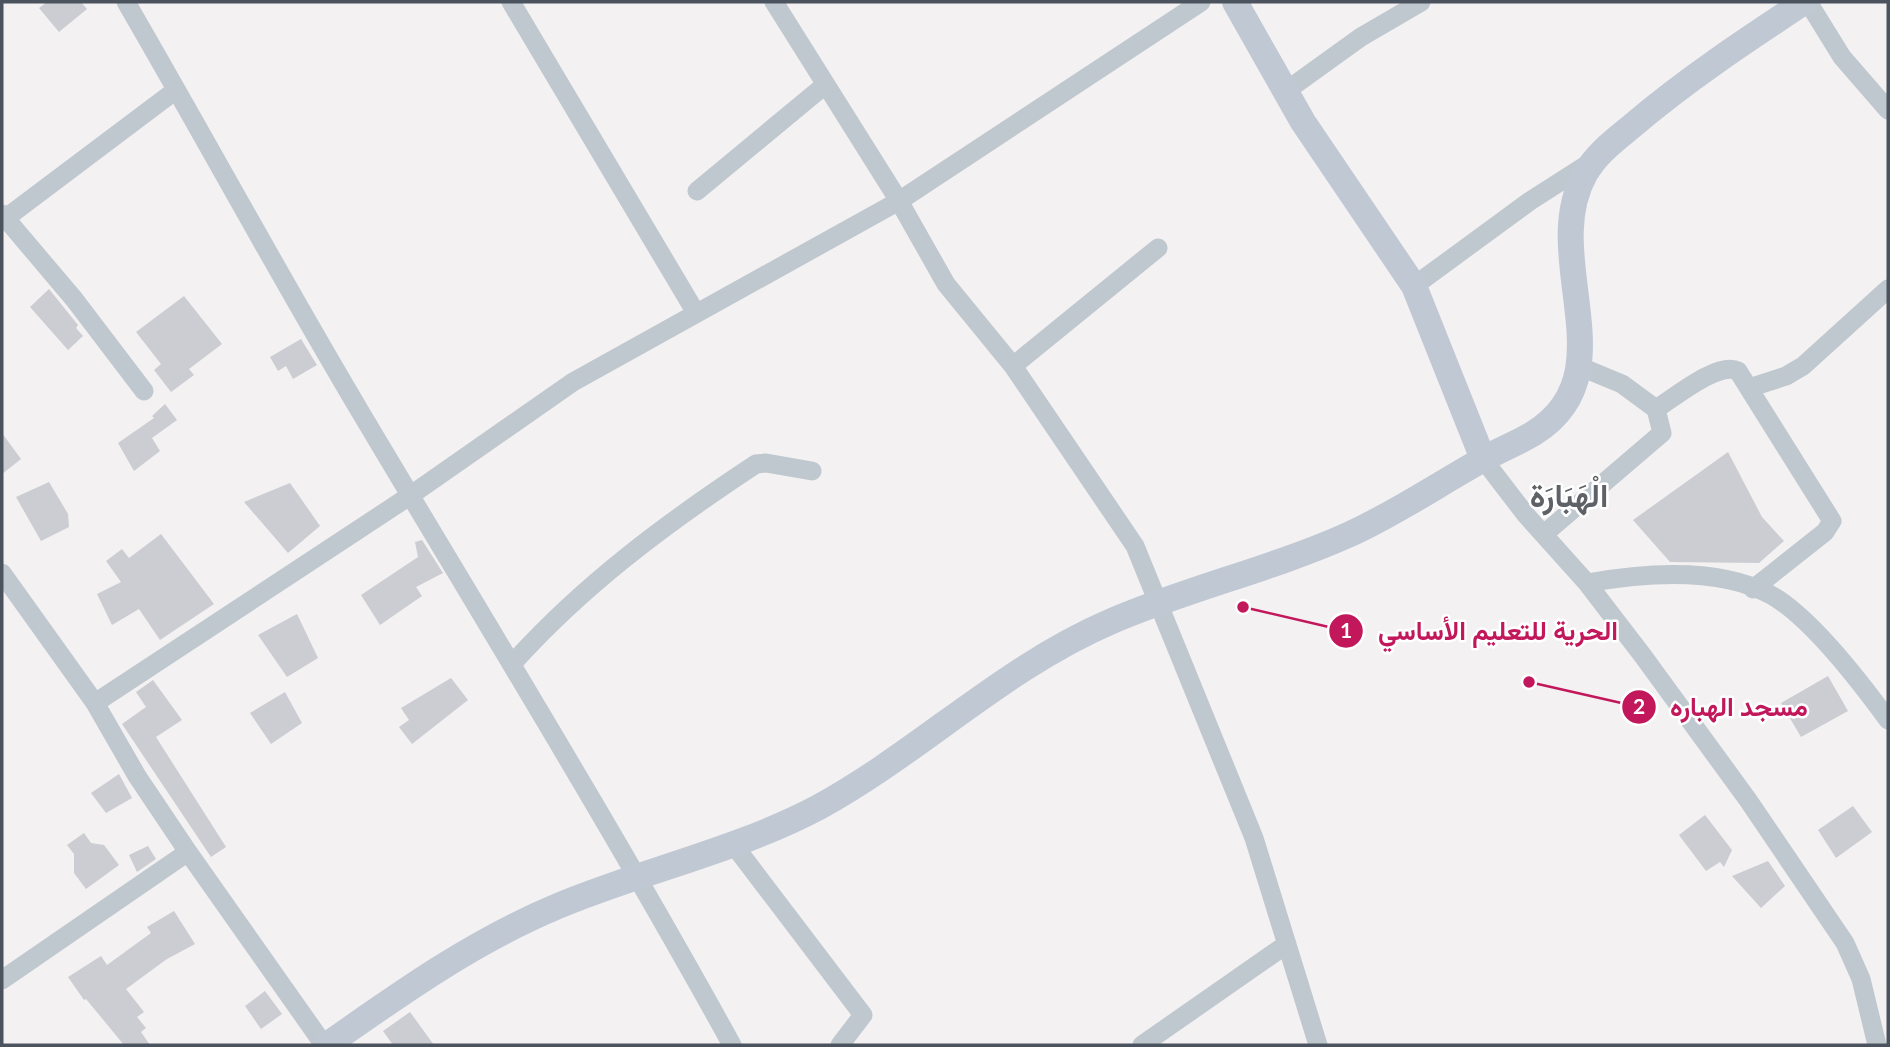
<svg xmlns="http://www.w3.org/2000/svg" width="1890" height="1047" font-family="Lato,Vazirmatn,sans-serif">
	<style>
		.building { fill: #cbcdd3 }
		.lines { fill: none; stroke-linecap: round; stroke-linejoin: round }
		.street { stroke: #c0c8cf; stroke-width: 19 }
		.secondary { stroke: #c0c8d4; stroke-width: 26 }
		.labels { text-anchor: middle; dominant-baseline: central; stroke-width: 5; stroke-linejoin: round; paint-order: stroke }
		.district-label { font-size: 32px; font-weight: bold; fill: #5e6166; stroke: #fff }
		.leader { fill: none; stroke: #c2185b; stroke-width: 2.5 }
		.callout-dot { fill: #c2185b; stroke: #fff; stroke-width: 2.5 }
		.mark-label { font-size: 21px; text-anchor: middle; font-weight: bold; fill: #fff }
		.callout-label { font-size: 26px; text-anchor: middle; font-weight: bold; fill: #c2185b; stroke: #fff; stroke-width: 5; stroke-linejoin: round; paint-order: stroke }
	</style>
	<rect width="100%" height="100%" fill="#f3f1f1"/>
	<path class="building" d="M47,2H81L87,9L59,32L39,8Z
		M49,289L78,325L76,328L83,336L68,350L30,307Z
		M184,296L222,344L189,369L194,375L171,392L154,370L161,364L136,332Z
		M301,339L317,365L293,379L286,366L278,371L270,357Z
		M165,404L177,420L152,438L160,451L134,471L118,443L154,418L152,416Z
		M2,433L21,459L2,474Z
		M1728,452L1762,517L1784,541L1759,563L1670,562L1633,520Z
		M49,482L68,514L69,527L41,541L16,497Z
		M290,483L320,526L288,553L244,502Z
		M161,534L214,604L160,640L139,609L112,625L97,594L121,582L106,561L122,549L129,558Z
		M422,540L443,573L416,587L422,596L380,625L361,595L418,557L415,542Z
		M297,614L318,658L287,677L258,635Z
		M1828,676L1848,711L1801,737L1781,703Z
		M451,678L468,700L412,744L399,727L409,720L401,708Z
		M153,680L182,720L156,737L226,847L211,857L122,724L146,707L136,692Z
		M285,692L302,723L271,744L250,713Z
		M119,774L132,798L106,813L91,793Z
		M1853,806L1872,832L1836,858L1818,830Z
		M1705,815L1732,850L1724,867L1720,862L1706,871L1679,835Z
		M84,833L91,843L104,845L119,865L86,889L74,873V854L67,845Z
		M148,846L156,859L137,872L129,855Z
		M1768,861L1785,886L1761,908L1732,876Z
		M174,911L195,944L167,959L126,989L144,1012L137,1017L146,1028L141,1032L150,1045H124L86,999L84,1000L68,977L101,956L107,965L151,933L147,927Z
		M265,991L282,1014L261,1029L245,1006Z
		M410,1012L434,1045H393L383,1031Z"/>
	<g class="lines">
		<path class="street" d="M126,2C205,138 280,277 361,413C486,623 614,831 732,1045
			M511,2L696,313
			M774,2L899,201L946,284L1013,366L1135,546L1254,838L1318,1045
			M1808,2L1842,57L1888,110
			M1286,91L1361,37L1421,2
			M697,191L825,85
			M2,214L74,299L144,391
			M2,221L176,90
			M1414,286L1530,201L1591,162
			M1013,366L1158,248
			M1581,367L1622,384L1656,409C1674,398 1718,361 1738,371L1832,521L1825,532L1753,589
			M1749,388L1786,376L1803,366L1888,289
			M1483,459L1526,515L1587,583L1643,656L1748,800L1845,943L1861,979L1877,1045
			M1544,534L1662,433L1656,409
			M2,573L95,703L137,776L188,852L324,1045
			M1587,583C1643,573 1718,566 1771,595C1810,617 1861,683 1888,720
			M513,663C584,584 668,522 756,464L766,463L812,471
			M95,703L411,495L573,382L899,201L1201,2
			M733,844L863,1015L840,1045
			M2,980L188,852
			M1142,1045L1287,944"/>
		<path class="secondary" d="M1235,2L1303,122L1414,286L1483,459
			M327,1045C401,993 474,941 558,906C644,870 736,851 819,807C921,751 1004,667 1112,621C1189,588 1272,569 1348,535C1395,514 1437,485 1482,460C1499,450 1518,443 1534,433C1630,373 1538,258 1585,174C1596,154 1615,140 1632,126C1686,80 1745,41 1804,2"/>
	</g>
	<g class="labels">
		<g class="district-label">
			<text x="1569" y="494">الْهَبَارَة</text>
		</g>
	</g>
	<path class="leader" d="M1243 607L1346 631M1529 682L1639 707"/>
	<g class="callout-dot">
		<circle cx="1243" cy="607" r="7"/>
		<circle cx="1529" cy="682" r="7"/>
		<circle cx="1346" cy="631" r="18"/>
		<circle cx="1639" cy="707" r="18"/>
	</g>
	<g class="mark-label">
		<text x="1346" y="638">1</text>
		<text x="1639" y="714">2</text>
	</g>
	<g class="callout-label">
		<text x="1498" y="640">الحرية للتعليم الأساسي</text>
		<text x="1739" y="716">مسجد الهباره</text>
	</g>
	<rect width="1890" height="1047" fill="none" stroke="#4a535e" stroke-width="7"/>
</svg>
